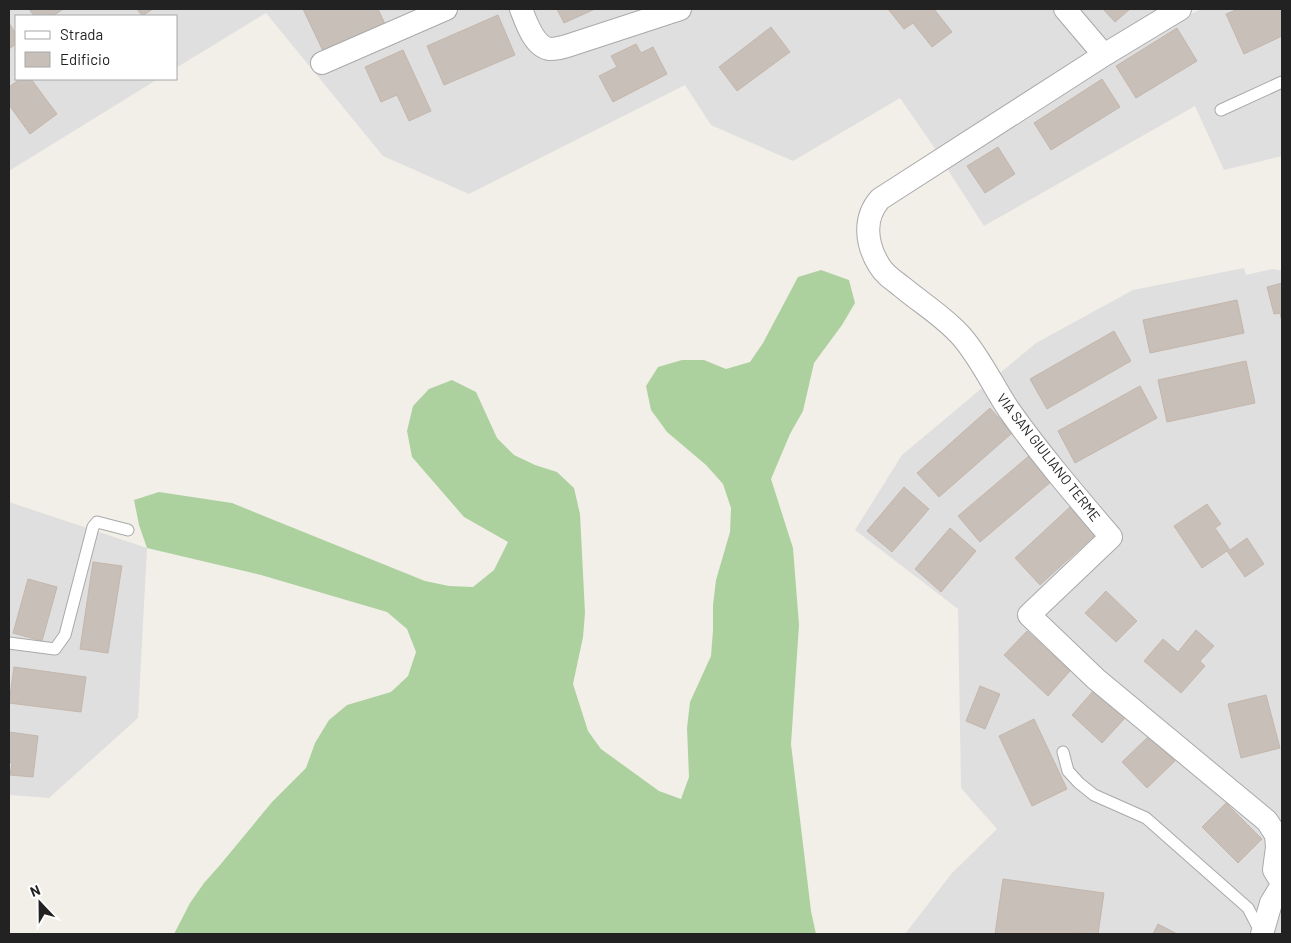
<svg xmlns="http://www.w3.org/2000/svg" width="1291" height="943" font-family="Barlow,sans-serif">
	<style>
		.residential { fill: #e0dfdf }
		.forest { fill: #add19e }
		.building { fill: #c7bfb8; stroke: #c4b6ab }
		.lines { fill: none; stroke-linecap: round; stroke-linejoin: round }
		.lane-casing { stroke: #a9a9a9; stroke-width: 13 }
		.street-casing { stroke: #a9a9a9; stroke-width: 24 }
		.lane { stroke: #fff; stroke-width: 11 }
		.street { stroke: #fff; stroke-width: 22 }
		.labels { text-anchor: middle; dominant-baseline: central; stroke-width: 4; stroke-linejoin: round; paint-order: stroke }
		.street-label { font-size: 14px; fill: #222; stroke: #fff }
	</style>
	<rect width="100%" height="100%" fill="#f2efe9"/>
	<path class="residential" d="M9,9H1160L936,150L900,98L793,161L711,125L685,85L469,194L383,156L266,13L176,68V16H16V79H158L9,171Z
		M1201,9H1282V156L1224,170L1195,106L984,226L946,167L1185,17Z
		M1244,268L1246,275L1272,269L1282,271V934H905L952,873L997,829L961,788L958,609L855,530L902,455L1036,343L1133,290Z
		M9,502L147,548L138,718L49,798L9,795Z"/>
	<path class="forest" d="M821,270L849,280L855,303L842,325L814,363L803,411L790,434L771,479L793,548L799,625L791,744L811,911L816,934H174L190,903L204,883L220,865L272,802L306,768L315,743L329,720L347,705L391,692L408,676L416,652L407,629L387,612L261,575L147,548L139,525L134,500L159,492L232,503L425,581L449,586L473,587L494,570L508,542L464,517L412,457L407,431L413,406L429,389L452,380L476,392L497,438L514,455L535,465L557,472L574,488L580,514L585,613L583,637L573,684L588,731L601,749L659,791L681,799L689,777L687,728L690,702L711,656L713,630V605L716,580L730,532L731,508L723,484L706,465L667,432L651,410L646,386L658,367L682,360H704L726,369L750,362L763,343L798,277Z"/>
	<path class="building" d="M29,9H63L53,16H34Z
		M137,9H153L142,16Z
		M303,9H378L385,24L324,53Z
		M557,9H595L564,23Z
		M888,9H934L952,32L932,47L913,23L904,29Z
		M1103,9H1130L1115,22Z
		M1238,9H1282V36L1244,54L1226,14Z
		M498,15L515,55L444,85L427,46Z
		M9,23L16,34V44L9,49Z
		M771,27L790,52L737,91L719,67Z
		M1177,28L1197,61L1136,98L1116,66Z
		M636,44L641,53L653,47L667,74L613,102L599,76L617,67L611,56Z
		M403,50L431,111L409,121L397,95L381,102L365,67Z
		M20,79H31L57,114L30,134L9,105V87Z
		M1102,79L1120,107L1051,150L1034,123Z
		M998,147L1015,174L985,193L967,166Z
		M1282,283V322L1280,313L1274,314L1267,287Z
		M1237,300L1244,333L1150,353L1143,320Z
		M1114,331L1131,361L1047,409L1030,379Z
		M1246,361L1255,403L1167,422L1158,380Z
		M1140,386L1157,418L1075,463L1058,431Z
		M990,408L1012,433L939,497L917,473Z
		M1030,455L1052,481L980,542L958,516Z
		M904,487L929,509L892,552L867,531Z
		M1207,504L1221,524L1215,528L1230,550L1247,538L1264,564L1245,577L1227,551L1202,568L1174,526Z
		M1070,507L1096,534L1040,585L1015,558Z
		M950,528L976,551L941,592L915,569Z
		M93,562L122,566L108,653L80,649Z
		M28,579L57,587L42,641L13,633Z
		M1106,591L1137,621L1116,642L1085,613Z
		M1196,630L1214,646L1200,661L1205,666L1181,693L1144,661L1163,639L1178,652Z
		M1027,631L1070,671L1048,696L1004,655Z
		M14,667L86,677L81,712L9,703Z
		M980,686L1000,694L985,729L966,721Z
		M1094,690L1125,718L1102,743L1072,715Z
		M1266,695L1280,748L1241,758L1228,704Z
		M1034,719L1067,789L1032,806L999,736Z
		M9,732L38,736L33,777L10,775L12,763L9,762Z
		M1149,736L1175,761L1147,788L1122,762Z
		M1226,803L1262,839L1238,863L1202,827Z
		M1003,879L1104,893L1098,934L1072,933L1071,934H995Z
		M1158,924L1177,934H1153Z"/>
	<g class="lines">
		<g class="lane-casing">
			<path id="lane" d="M1221,110L1282,82
				M9,643L55,649L65,635L93,527L97,522L128,530
				M1063,752L1068,771L1079,783L1094,795L1146,818L1248,908L1261,933"/>
		</g>
		<g class="street-casing">
			<path id="street" d="M521,9C526,22 534,47 550,49C557,49 564,47 570,45L680,9
				M1065,9L1104,55
				M1180,9L1104,55L880,199C863,218 866,244 879,265C884,274 893,280 901,286C921,303 945,317 962,337C981,359 993,386 1009,410C1040,454 1076,496 1111,537L1029,615L1096,679L1267,821L1276,835L1277,847L1274,870L1282,883
				M322,63L446,9
				M1262,934L1271,903L1282,885"/>
		</g>
		<use href="#lane" class="lane"/>
		<use href="#street" class="street"/>
	</g>
	<g class="labels">
		<g class="street-label">
			<text transform="translate(1049 457) rotate(52)">VIA SAN GIULIANO TERME</text>
		</g>
	</g>
	<rect width="1291" height="943" fill="none" stroke="#222222" stroke-width="20"/>
	<rect x="15" y="15" width="162" height="65" fill="#ffffff" stroke="#a7a7a7"/>
	<rect x="25" y="31" width="25" height="8" fill="#ffffff" stroke="#a7a7a7"/>
	<text x="60" y="40" font-size="15" fill="#222222">Strada</text>
	<rect x="25" y="52" width="25" height="15" fill="#c7bfb8" stroke="#a7a7a7"/>
	<text x="60" y="65" font-size="15" fill="#222222">Edificio</text>
	<g transform="translate(40 903) rotate(338)" stroke="#ffffff" stroke-width="4" paint-order="stroke">
	<path d="M0-4L9 19L0 12L-9 19Z" fill="#222222"/>
	<text y="-8" font-size="14" font-weight="bold" text-anchor="middle" fill="#222222">N</text>
	</g>
</svg>
